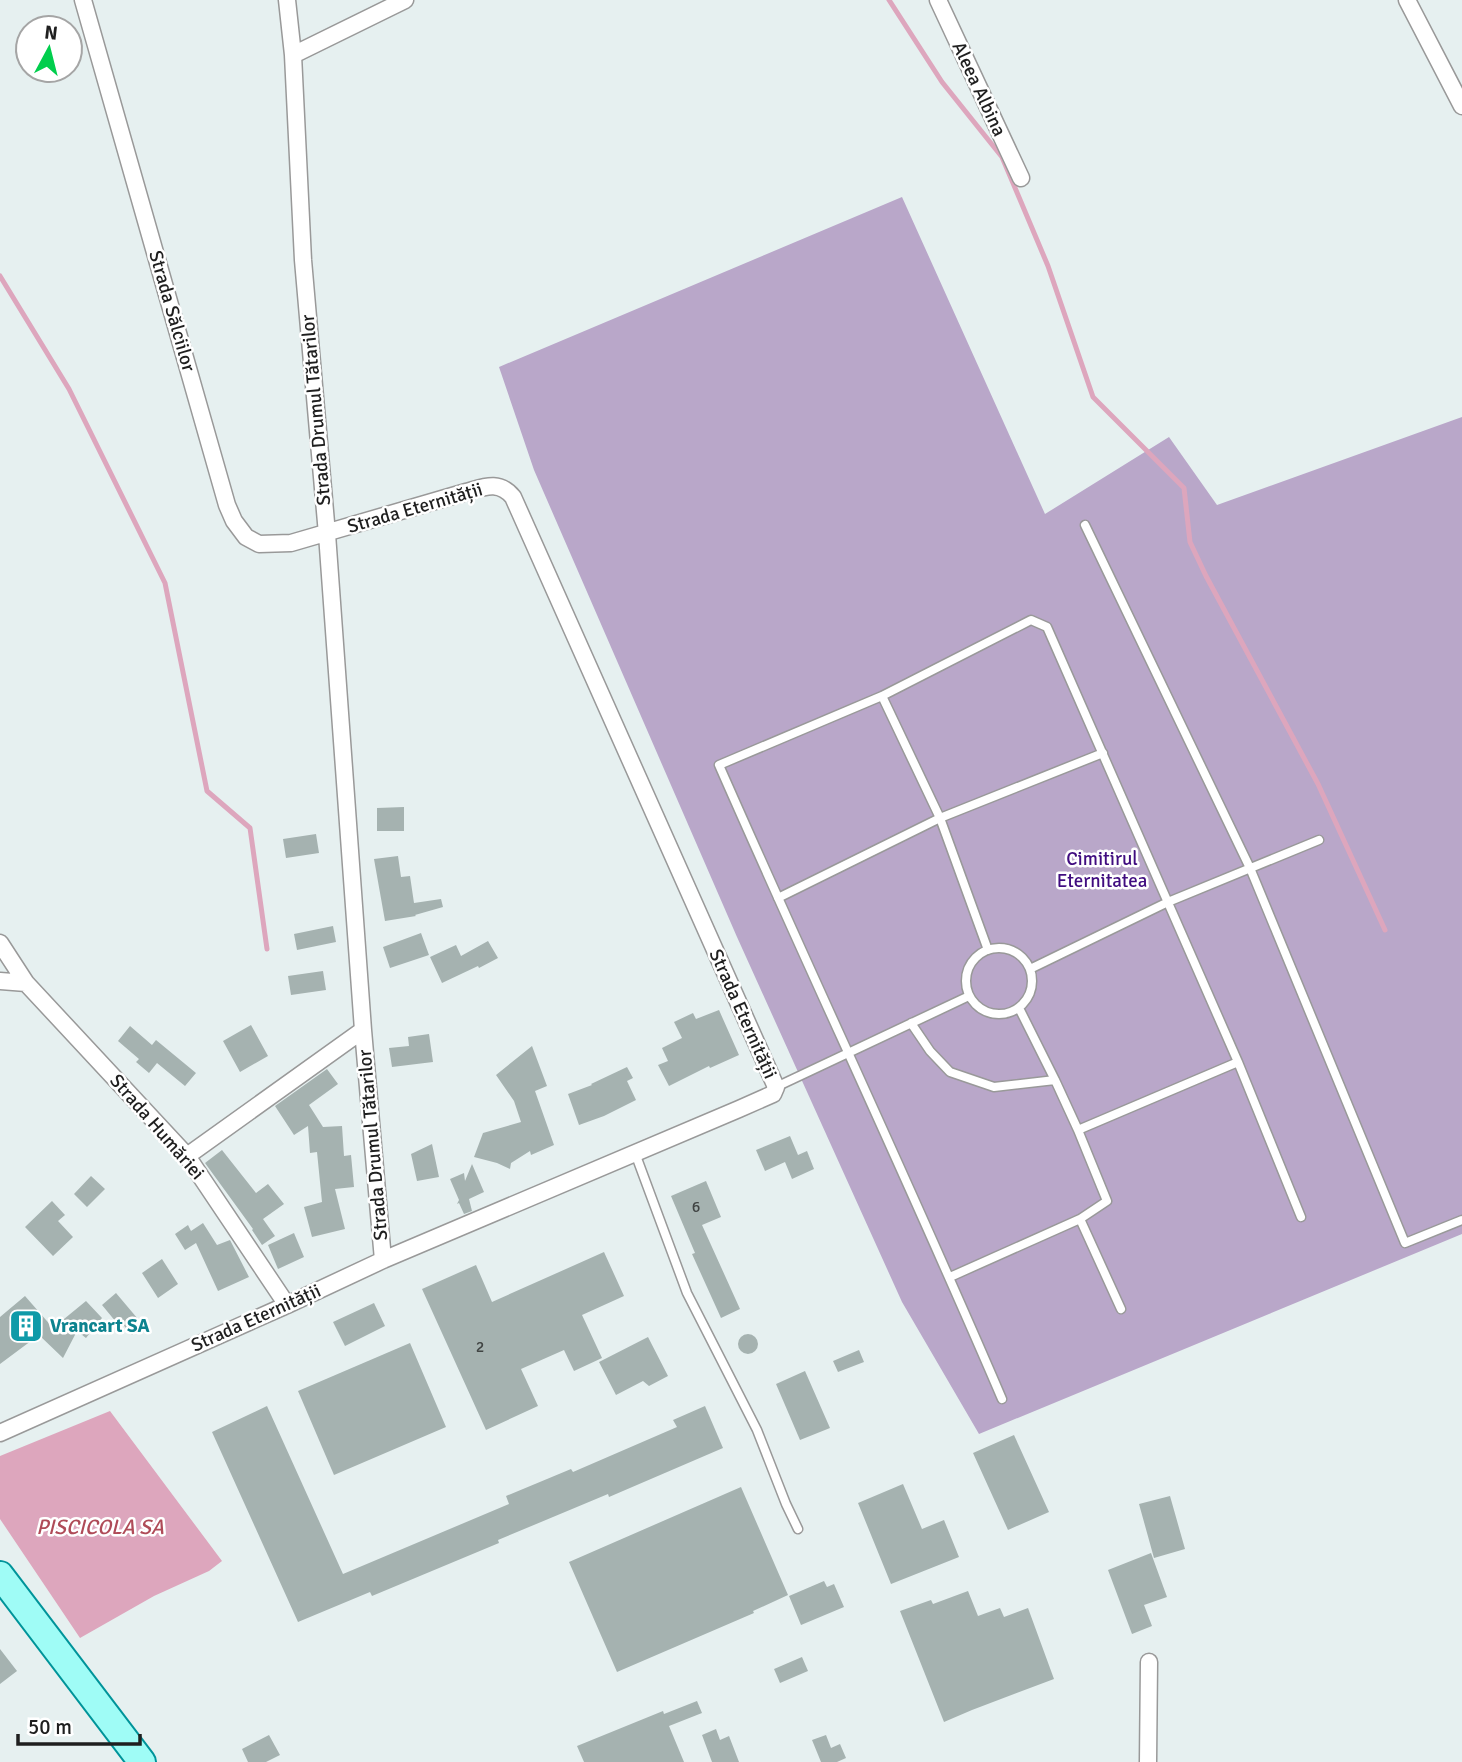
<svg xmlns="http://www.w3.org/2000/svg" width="1462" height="1762" font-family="Signika,sans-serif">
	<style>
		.cemetery { fill: #b9a7c9 }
		.water { fill: #dda6bd }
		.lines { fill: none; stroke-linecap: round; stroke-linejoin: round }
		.stream { stroke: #dda6bd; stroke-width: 5 }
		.building { fill: #a5b2b0 }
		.service-casing { stroke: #999; stroke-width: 11 }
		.minor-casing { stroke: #999; stroke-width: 19 }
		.primary-casing { stroke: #00949a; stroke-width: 30 }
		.service { stroke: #fff; stroke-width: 8 }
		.minor { stroke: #fff; stroke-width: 16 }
		.primary { stroke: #9ffcf6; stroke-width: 26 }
		.labels { text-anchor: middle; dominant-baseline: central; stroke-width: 5; stroke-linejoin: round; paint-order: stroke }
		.number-label { font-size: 16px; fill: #404443 }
		.street-label { font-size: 19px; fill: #1f1f1f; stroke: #fff }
		.park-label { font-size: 19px; fill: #400c7f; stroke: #fff }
		.culture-label { font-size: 19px; font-weight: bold; fill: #0d838f; stroke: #fff; text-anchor: start }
		.water-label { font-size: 21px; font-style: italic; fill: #af4b58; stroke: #fff }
	</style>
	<rect width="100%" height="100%" fill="#e6f0f0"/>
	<path class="cemetery" d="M902,197L1045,514L1169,437L1217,505L1462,417V1234L979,1434L902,1302L737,937L534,470L499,367Z"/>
	<path class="water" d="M110,1411L222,1561L209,1571L154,1596L80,1638L0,1519V1456Z"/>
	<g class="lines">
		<path class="stream" d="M889,0L942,82L1002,157L1048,266L1093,397L1184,488L1190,542L1206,576L1318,784L1385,930
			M0,276L69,389L165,583L207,791L250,828L267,949"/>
	</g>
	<path class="building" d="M404,807V831H377V808Z
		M316,834L319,853L286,858L283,839Z
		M398,856L401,877L410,876L414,903L441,899L443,907L415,915L416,916L385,921L374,859Z
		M333,926L336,942L297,950L294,934Z
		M421,933L429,955L390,968L383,947Z
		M488,941L498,958L479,968L478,966L442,983L430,957L456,945L461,956Z
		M323,971L326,990L291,995L288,976Z
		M719,1010L739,1055L710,1068L709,1066L669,1086L658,1065L668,1061L662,1048L682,1038L674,1022L693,1013L696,1019Z
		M251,1025L268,1056L240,1072L223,1041Z
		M130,1026L152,1045L156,1040L196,1073L185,1086L157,1063L149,1073L136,1062L139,1059L118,1041Z
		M429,1034L433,1062L392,1067L389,1048L409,1046L408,1037Z
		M532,1046L547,1086L535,1091L554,1145L531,1155L530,1151L511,1163L510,1169L497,1163L474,1157L483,1133L521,1122L514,1101L496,1075Z
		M627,1067L633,1078L627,1081L636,1100L604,1116L579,1125L568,1094L592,1085L591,1084Z
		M327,1069L338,1084L309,1105L323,1127L342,1126L344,1156L351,1155L354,1187L335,1189L345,1229L312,1237L304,1207L322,1202L317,1152L310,1153L308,1126L294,1135L275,1106Z
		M790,1136L798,1155L807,1151L814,1169L792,1179L785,1162L765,1171L756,1150Z
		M432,1144L439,1177L417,1181L411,1154Z
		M222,1150L256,1193L268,1184L284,1204L263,1219L275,1236L262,1245L252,1230L253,1229L205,1163Z
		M472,1164L484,1192L469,1199L472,1211L464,1214L459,1203L457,1204L459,1200L450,1179L464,1173L465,1181Z
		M91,1176L105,1189L87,1207L74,1194Z
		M706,1181L721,1217L702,1225L740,1309L721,1318L692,1254L695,1253L671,1196Z
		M52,1201L65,1215L58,1221L73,1237L53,1256L25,1227Z
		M203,1223L217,1245L230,1240L249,1277L218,1291L196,1243L185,1250L175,1234L188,1225L191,1231Z
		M294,1233L304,1257L278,1269L268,1245Z
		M604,1252L624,1296L582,1315L602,1358L574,1371L564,1350L521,1369L538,1406L486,1430L422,1289L476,1265L492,1302Z
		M162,1259L178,1284L158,1298L142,1273Z
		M116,1293L143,1325L132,1335L119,1320L116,1322L102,1305Z
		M25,1296L53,1328L86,1301L102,1318L86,1338L77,1331L63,1358L39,1335L0,1364V1317Z
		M374,1303L385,1326L345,1346L333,1322Z
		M738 1344a10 10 0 1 1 20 0a10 10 0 1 1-20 0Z
		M648,1337L668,1376L649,1386L643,1381L616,1395L599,1362Z
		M410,1343L446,1427L334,1475L298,1391Z
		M859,1350L864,1362L838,1372L833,1361Z
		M805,1371L830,1428L800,1440L776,1384Z
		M267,1406L343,1574L509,1504L506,1496L571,1469L573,1472L677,1427L673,1420L705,1406L723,1448L609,1497L608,1494L498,1540L499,1543L372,1596L370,1592L298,1622L212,1432Z
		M1014,1435L1049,1512L1008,1530L973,1453Z
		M903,1484L922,1529L944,1520L959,1557L891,1584L858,1503Z
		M741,1487L788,1595L753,1611L754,1613L617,1672L569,1562Z
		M1170,1496L1185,1549L1154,1558L1139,1504Z
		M1151,1553L1167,1597L1144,1605L1152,1626L1132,1634L1108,1570Z
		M824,1581L827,1587L834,1584L844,1607L801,1625L789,1596Z
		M968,1591L978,1616L1000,1608L1004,1617L1028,1608L1054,1679L972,1710L944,1722L900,1611L931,1600L933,1604Z
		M0,1649L17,1671L0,1684Z
		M802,1657L808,1671L780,1683L774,1669Z
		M697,1701L702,1713L669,1726L684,1762H584L577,1746L663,1711L664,1714Z
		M716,1729L720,1740L729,1736L739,1762H712L702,1735Z
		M269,1735L280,1755L266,1762H248L242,1749Z
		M826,1735L831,1748L840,1744L846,1758L837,1762H821L812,1740Z"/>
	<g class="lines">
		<g class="service-casing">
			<path id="service" d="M1085,525L1250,868L1405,1243L1462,1220
				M882,696L940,818L988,950
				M778,898L940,818L1103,753
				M966 981a33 33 0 1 1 66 0a33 33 0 1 1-66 0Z
				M1030,969L1168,902L1319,840
				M911,1023L930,1051L950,1072L994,1087L1055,1080L1019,1008
				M776,1087L969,996
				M1078,1130L1238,1062
				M635,1153L687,1293L757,1430L786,1504L798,1529
				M1080,1219L1121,1309
				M950,1277L1080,1219L1107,1201L1078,1130L1055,1080
				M1002,1399C911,1186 812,977 719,765L882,696L1031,620L1047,627L1238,1062L1301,1217"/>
		</g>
		<g class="minor-casing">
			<path id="minor" d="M287,0L293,55L303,260L327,534L363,1030L383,1260
				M938,0L1021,178
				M1407,0L1462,106
				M293,55L405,0
				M0,943L26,983
				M0,981L26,983L187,1156L287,1305
				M187,1156L363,1030
				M0,1433L287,1305L383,1260L739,1109L773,1094L776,1087L513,497C499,480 484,487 466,492L291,543L259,544L246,537L234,521L227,505L83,0
				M1148,1762L1149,1662"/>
		</g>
		<g class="primary-casing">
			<path id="primary" d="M0,1575L142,1762"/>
		</g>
		<use href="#service" class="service"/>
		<use href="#minor" class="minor"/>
		<use href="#primary" class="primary"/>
	</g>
	<defs>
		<g id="building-square" transform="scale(1.75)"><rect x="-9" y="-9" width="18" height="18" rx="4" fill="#0f9aa8" stroke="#fff"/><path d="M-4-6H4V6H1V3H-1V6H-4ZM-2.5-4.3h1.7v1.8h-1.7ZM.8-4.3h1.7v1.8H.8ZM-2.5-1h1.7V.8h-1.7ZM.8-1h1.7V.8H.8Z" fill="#fff"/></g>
	</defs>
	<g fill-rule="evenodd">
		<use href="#building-square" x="26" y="1326"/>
	</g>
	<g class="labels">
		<g class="number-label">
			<text x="696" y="1207">6</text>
			<text x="480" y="1347">2</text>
		</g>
		<g class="street-label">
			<text transform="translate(979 89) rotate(65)">Aleea Albina</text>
			<text transform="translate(172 311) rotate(74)">Strada Sălciilor</text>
			<text transform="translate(316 410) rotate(-95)">Strada Drumul Tătarilor</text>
			<text transform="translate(415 508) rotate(-16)">Strada Eternității</text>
			<text transform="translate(743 1014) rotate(66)">Strada Eternității</text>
			<text transform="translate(157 1127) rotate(49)">Strada Humăriei</text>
			<text transform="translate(373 1145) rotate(-95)">Strada Drumul Tătarilor</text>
			<text transform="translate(256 1318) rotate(-24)">Strada Eternității</text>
		</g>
		<g class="park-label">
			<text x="1102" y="859">Cimitirul<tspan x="1102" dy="22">Eternitatea</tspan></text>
		</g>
		<g class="culture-label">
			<text x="50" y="1326">Vrancart SA</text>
		</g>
		<g class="water-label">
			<text x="100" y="1527">PISCICOLA SA</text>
		</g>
	</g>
	<g transform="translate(49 49) rotate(7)"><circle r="33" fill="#ffffff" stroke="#a5a5a5" stroke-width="2"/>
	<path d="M0-5L12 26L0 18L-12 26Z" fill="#01ce4d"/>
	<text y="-10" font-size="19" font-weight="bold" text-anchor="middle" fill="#1f1f1f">N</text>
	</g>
	<path d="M18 1734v10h122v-10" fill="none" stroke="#1f1f1f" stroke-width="3.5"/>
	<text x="28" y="1734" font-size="21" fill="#1f1f1f" stroke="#ffffff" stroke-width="5" paint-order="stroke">50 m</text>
</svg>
